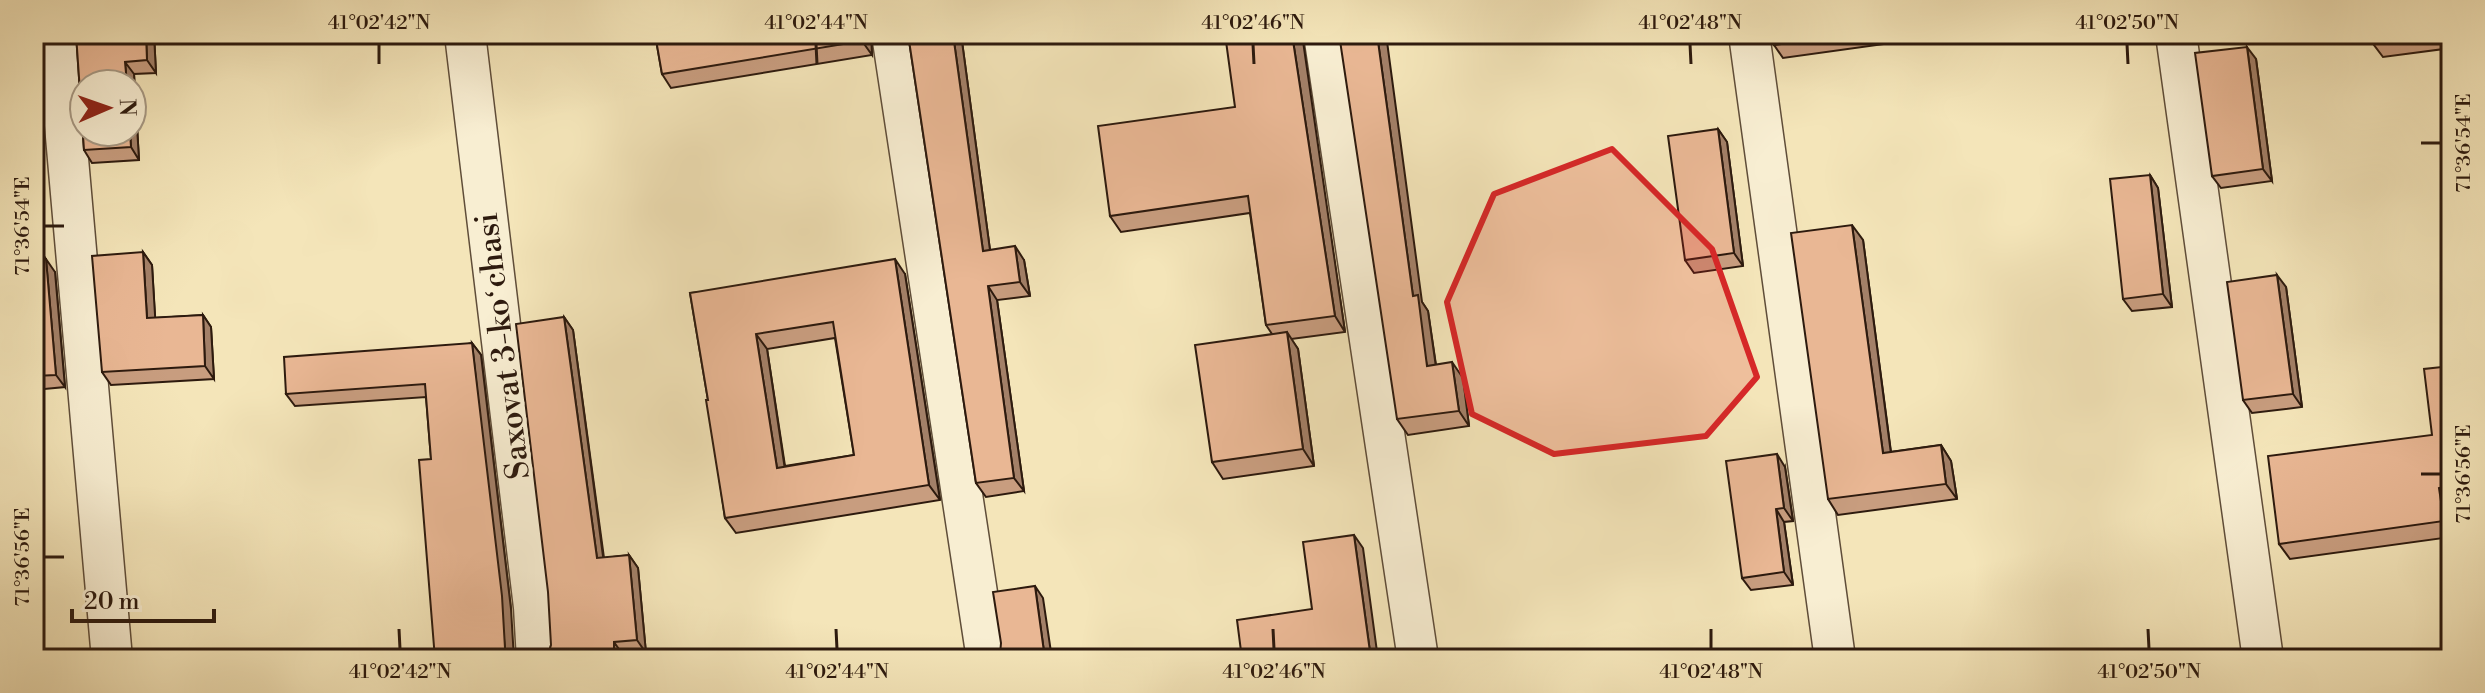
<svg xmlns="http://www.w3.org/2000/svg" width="2485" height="693" font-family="'Libre Bodoni',serif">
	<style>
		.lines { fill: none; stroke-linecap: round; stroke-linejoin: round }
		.street-casing { stroke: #5f4d39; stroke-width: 43 }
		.street { stroke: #f8eed2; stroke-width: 40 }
		.wall { fill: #c89d7f; stroke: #2d1a0e; stroke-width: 2; fill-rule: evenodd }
		.shaded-wall { fill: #a38068; stroke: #2d1a0e; stroke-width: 2 }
		.building { fill: #e9b794; stroke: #2d1a0e; stroke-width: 2; fill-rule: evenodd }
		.marked { fill: #d62828; fill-opacity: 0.2; stroke: #d62828; stroke-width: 6; stroke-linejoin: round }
		.ticks { fill: none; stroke: #2d1a0e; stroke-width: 3 }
		.labels { text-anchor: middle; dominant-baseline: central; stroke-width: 8; stroke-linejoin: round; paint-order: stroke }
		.street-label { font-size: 32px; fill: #2d1a0e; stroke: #f8eed2 }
		.neatline { fill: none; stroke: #2d1a0e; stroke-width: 3 }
		.ticks-label { font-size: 20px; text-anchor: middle; fill: #2d1a0e }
	</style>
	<rect width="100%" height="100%" fill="#f4e5b9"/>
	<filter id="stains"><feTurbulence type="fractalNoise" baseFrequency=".0025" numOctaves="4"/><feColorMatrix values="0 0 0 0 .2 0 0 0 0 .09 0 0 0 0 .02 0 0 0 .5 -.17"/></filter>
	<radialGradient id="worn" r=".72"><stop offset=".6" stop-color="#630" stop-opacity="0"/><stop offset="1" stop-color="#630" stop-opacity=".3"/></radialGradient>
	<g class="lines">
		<g class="street-casing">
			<path id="street" d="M57,34L112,659
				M465,34L534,607L537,659
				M892,34L987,659
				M1324,34L1418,659
				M1749,34L1835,659
				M2176,34L2263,659"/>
		</g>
		<use href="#street" class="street"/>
	</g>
	<path class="wall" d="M76,34H154L156,73L134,74L139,160L92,163L84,150Z
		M655,34H871L872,55L671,88L662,74Z
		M908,34H961L990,250L1024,260L1030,296L997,300L1024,491L986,497L976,483Z
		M1773,34H1956L1783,58L1774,45Z
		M2370,34H2451V48L2383,57L2371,41Z
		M1301,37L1345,332L1291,339L1298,349L1314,466L1223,479L1212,462L1272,334L1266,325L1250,213L1121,232L1110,216L1235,107Z
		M2256,59L2272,181L2221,188L2212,176Z
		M1718,129L1727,142L1743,266L1694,273L1685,260Z
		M2150,175L2158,188L2172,307L2132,311L2123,299Z
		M1863,240L1891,452L1941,445L1951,461L1957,499L1838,515L1828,499Z
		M143,252L152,265L155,318L203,315L211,327L214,379L111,385L102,372Z
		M34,260L55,272L65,387L34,390Z
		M905,274L940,500L736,533L725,518L708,400L690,293ZM835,338L854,455L785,466L767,349Z
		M2286,287L2302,407L2252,413L2243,400Z
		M1422,302L1428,311L1436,365L1463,378L1469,426L1408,435L1397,419Z
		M564,317L573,330L604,558L629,555L638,568L646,653L623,655L548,657L551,645Z
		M472,343L481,355L511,609L431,459L426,397L295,406L286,394Z
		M2451,366V537L2290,559L2279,544L2432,435Z
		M1785,467L1793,521L1784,522L1793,585L1751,590L1742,578Z"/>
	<path class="shaded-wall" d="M146,34H154L156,73L147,60Z
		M862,34H871L872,55L862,41Z
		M953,34H961L992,265L983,251Z
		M1292,34H1302L1345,332L1335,316Z
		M1377,34H1386L1422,302L1428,311L1438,381L1427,366L1413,296Z
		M2247,47L2256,59L2272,181L2263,169Z
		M125,62L134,74L139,160L131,147L130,132H132V84H127Z
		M1718,129L1727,142L1743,266L1734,253Z
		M2150,175L2158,188L2172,307L2163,294Z
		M1852,225L1863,240L1893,469L1883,453Z
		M1015,246L1024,260L1030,296L1020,282Z
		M143,252L152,265L156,331L147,318Z
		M46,259L55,272L65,387L56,375Z
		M895,259L905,274L940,500L929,485Z
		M2277,275L2286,287L2302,407L2293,394Z
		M988,286L997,300L1024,491L1014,478Z
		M203,315L211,327L214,379L205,366Z
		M564,317L573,330L605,571L597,558Z
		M1287,332L1298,349L1314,466L1303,449Z
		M756,334L767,349L787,483L777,468Z
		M472,343L481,355L511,609L514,659H509L505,648Z
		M1452,362L1463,378L1469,426L1459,411Z
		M1941,445L1951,461L1957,499L1946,484Z
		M1777,454L1785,467L1793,521L1784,508Z
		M2439,488L2450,503L2451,531L2444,521Z
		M1776,509L1784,522L1793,585L1784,572Z
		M1354,535L1363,548L1378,659H1371Z
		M629,555L638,568L646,653L637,640Z
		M1035,586L1043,598L1052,659H1045Z
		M614,642L623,655V659H614Z"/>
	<path class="building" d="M76,34H146L147,60L125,62L127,84H84V132H130L131,147L84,150Z
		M655,34H862V41L662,74Z
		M908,34H953L983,251L1015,246L1020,282L988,286L1014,478L976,483Z
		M1225,34H1292L1335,316L1266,325L1248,196L1110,216L1098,126L1235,107Z
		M1339,34H1377L1413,296L1418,295L1427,366L1452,362L1459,411L1397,419Z
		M1773,34H1857L1774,45Z
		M2370,34H2418L2371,41Z
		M2247,47L2263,169L2212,176L2195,53Z
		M1718,129L1734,253L1685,260L1668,136Z
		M2150,175L2163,294L2123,299L2110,179Z
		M1852,225L1883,453L1941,445L1946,484L1828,499L1791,233Z
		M143,252L147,318L203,315L205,366L102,372L92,256Z
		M46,259L56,375L34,376V260Z
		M895,259L929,485L725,518L706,400H708L690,293ZM833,322L854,455L777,468L756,334Z
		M2277,275L2293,394L2243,400L2227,282Z
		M564,317L597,558L629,555L637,640L614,642V659H547L551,645L548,592L516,324Z
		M1287,332L1303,449L1212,462L1195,345Z
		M472,343L502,596L505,648L509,659H435L419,460L431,459L425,384L286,394L284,357Z
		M2451,366V486L2439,488L2444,521L2279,544L2268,456L2432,435L2424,369Z
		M1777,454L1784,508L1776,509L1784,572L1742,578L1726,461Z
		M1354,535L1371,659H1242L1237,620L1312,609L1303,542Z
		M1035,586L1045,659H996L1000,654L1001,643L993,592Z"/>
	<path class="marked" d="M1612,149L1712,249L1757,377L1706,436L1554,454L1472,414L1447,302L1494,194Z"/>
	<path class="ticks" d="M379,44V64M816,44L817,64M1253,44L1254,64M1690,44L1691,64M2127,44L2128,64M2421,143H2441M44,226H64M2421,474H2441M44,557H64M399,629L400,649M836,629L837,649M1273,629L1274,649M1711,629V649M2148,629L2149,649"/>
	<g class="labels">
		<g class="street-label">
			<text transform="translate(503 346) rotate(-97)">Saxovat 3-koʻchasi</text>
		</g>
	</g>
	<rect width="2485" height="693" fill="none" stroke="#f4e5b9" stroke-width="88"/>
	<g transform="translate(108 108) rotate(88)"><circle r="38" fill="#f8eed2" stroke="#a79984" stroke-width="2"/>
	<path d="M0-6L14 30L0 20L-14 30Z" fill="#8f2418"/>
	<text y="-12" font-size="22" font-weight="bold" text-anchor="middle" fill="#2d1a0e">N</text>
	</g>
	<path d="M72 609v12h142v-12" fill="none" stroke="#2d1a0e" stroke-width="4"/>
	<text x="84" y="609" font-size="24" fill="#2d1a0e" stroke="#f8eed2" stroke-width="6" paint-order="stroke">20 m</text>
	<rect x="44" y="44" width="2397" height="605" class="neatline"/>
	<g class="ticks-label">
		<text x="379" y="29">41°02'42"N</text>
		<text x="816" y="29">41°02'44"N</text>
		<text x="1253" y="29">41°02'46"N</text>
		<text x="1690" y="29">41°02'48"N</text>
		<text x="2127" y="29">41°02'50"N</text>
		<text transform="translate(2463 143) rotate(-90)" y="7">71°36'54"E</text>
		<text transform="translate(22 226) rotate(-90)" y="7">71°36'54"E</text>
		<text transform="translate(2463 474) rotate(-90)" y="7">71°36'56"E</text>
		<text transform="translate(22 557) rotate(-90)" y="7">71°36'56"E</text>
		<text x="400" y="678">41°02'42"N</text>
		<text x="837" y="678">41°02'44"N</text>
		<text x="1274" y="678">41°02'46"N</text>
		<text x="1711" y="678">41°02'48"N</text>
		<text x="2149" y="678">41°02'50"N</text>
	</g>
	<rect width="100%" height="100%" filter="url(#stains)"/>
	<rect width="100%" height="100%" fill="url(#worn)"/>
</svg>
